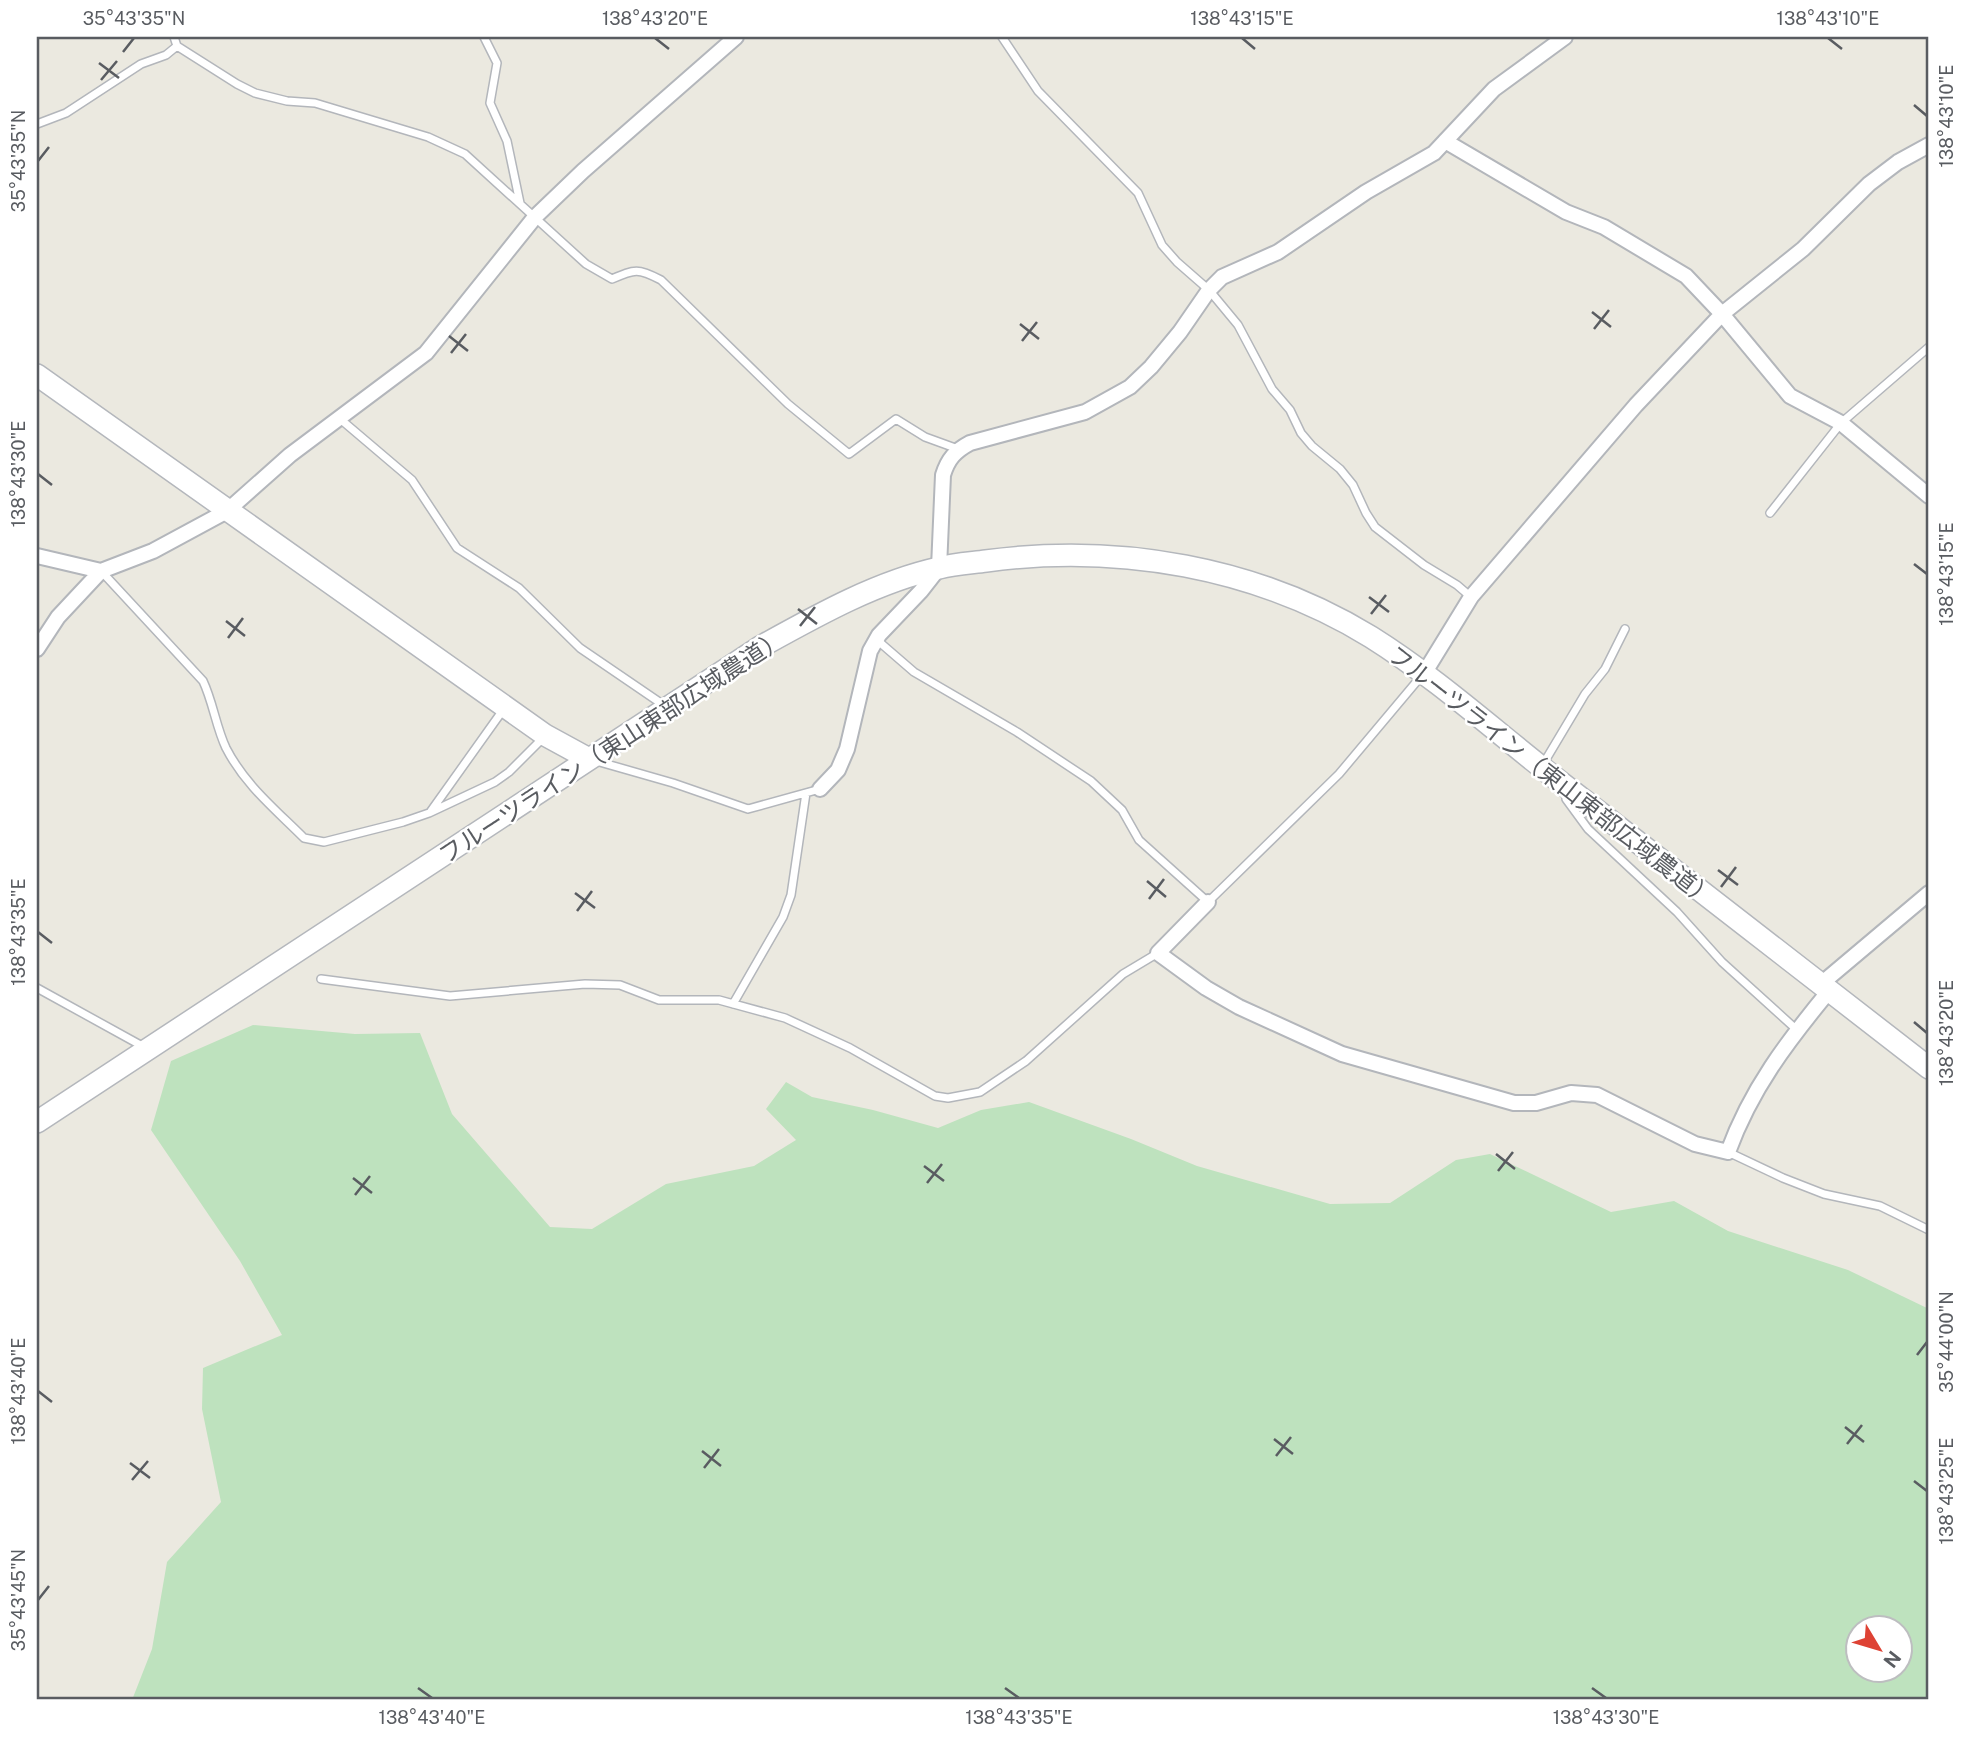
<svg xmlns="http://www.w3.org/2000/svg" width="1966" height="1737" font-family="'Public Sans','Noto Sans JP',sans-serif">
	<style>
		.green { fill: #bee2be; fill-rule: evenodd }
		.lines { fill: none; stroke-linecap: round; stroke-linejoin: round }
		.lane-casing { stroke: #b3b6bb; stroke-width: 10 }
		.street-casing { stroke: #b3b6bb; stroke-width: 18 }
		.secondary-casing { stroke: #b4b7bc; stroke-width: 24 }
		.lane { stroke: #fff; stroke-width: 7 }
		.street { stroke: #fff; stroke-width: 14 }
		.secondary { stroke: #fff; stroke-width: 21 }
		.ticks { fill: none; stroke: #595c61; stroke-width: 2.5 }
		.labels { text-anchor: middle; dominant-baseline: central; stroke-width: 5; stroke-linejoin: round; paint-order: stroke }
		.street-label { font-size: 24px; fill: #595c61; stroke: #fff }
		.neatline { fill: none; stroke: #595c61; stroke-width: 2.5 }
		.ticks-label { font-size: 18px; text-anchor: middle; fill: #595c61 }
	</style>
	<rect width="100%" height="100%" fill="#ebe9e0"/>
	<path class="green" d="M253,1025L355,1034L420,1033L452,1114L550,1227L592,1229L666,1184L754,1166L796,1140L766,1109L786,1082L812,1097L873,1110L938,1128L981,1110L1029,1102L1131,1139L1197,1166L1330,1204L1390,1203L1456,1160L1490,1154L1611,1212L1674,1201L1728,1231L1848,1270L1929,1309V1700H132L152,1649L167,1562L221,1502L202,1409L203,1368L282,1335L240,1261L151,1130L171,1061ZM1857,1628H1899V1670H1857Z"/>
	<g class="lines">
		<g class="lane-casing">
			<path id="lane" d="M174,37L177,46L237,84L255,93L287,101L315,103L428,137L465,154L586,264L612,279C635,269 638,268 661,280L788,404L849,454L896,419L925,437L958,449
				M484,37L497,63L490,103L507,141L520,203
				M1002,37L1038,91L1138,193L1162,245L1177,262L1209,290L1238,325L1272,389L1290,410L1301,433L1312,446L1340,469L1353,485L1366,513L1375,527L1424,565L1457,585L1471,597
				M37,124L66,113L141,64L166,55L177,46
				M339,418L412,480L457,548L519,588L580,648L665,706
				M1770,513L1841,423L1929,347
				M102,572L203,681C213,702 216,727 226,748C245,785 275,809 304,838L324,842L403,822L429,813L495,782L509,772L543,738
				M877,640L914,672L1017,732L1091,781L1122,810L1139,840L1208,902L1339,774L1423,674
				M596,761L673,783L748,809L820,789
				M1542,766L1585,694L1605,669L1625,629
				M1567,795L1566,799L1588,829L1677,912L1722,962L1797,1030
				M431,811L503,710
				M321,979L450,996L585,984L620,985L659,1000H719L785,1018L850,1048L935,1096L948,1098L980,1092L1026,1061L1123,974L1158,953
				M37,988L144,1047
				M733,1004L783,917L791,895L806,793
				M1728,1152L1783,1178L1824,1194L1880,1206L1929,1230"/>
		</g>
		<g class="street-casing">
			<path id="street" d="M1445,141L1566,212L1604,227L1686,276L1722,314L1790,396L1841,423L1929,496
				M37,556L101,571
				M37,649L58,617L101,571L153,551L227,511L290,455L426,353L535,217L583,171L736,37
				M1425,672L1471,597L1636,405L1722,314L1803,249L1869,184L1898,162L1929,145
				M820,789L838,770L847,749L870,651L879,635L921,591L939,568L943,475C948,459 955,451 970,443L1085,412L1130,387L1151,367L1180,332L1209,290L1222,277L1278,252L1366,192L1434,153L1494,89L1565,37
				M1208,902L1158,953L1206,988L1239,1007L1342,1054L1514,1103H1536L1571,1093L1597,1095L1695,1144L1728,1152C1751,1089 1787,1042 1829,991
				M1821,984L1929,893"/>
		</g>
		<g class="secondary-casing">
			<path id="secondary" d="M37,375L545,735L589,759
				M37,1122L760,647C816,616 876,582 939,568C954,564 971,563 986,561C1118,543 1257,567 1371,637C1438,679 1497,733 1559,781C1683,876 1805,973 1929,1068"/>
		</g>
		<use href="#lane" class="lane"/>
		<use href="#street" class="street"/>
		<use href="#secondary" class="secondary"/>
	</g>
	<path class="ticks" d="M655,38L669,49M1242,38L1255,49M1828,38L1842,49M123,52L134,38M99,63L119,78M101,80L117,61M1914,105L1927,116M38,161L49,147M1592,312L1611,327M1020,324L1039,339M1594,329L1609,310M449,336L468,351M1022,341L1037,322M451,353L466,334M38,474L52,485M1914,564L1927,574M1369,597L1389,612M798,609L817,624M1371,614L1386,595M226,621L245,636M800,626L815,607M228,638L243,618M1718,870L1738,885M1147,881L1166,897M1721,887L1736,867M575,893L595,908M1149,899L1164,879M577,911L592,891M38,932L52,943M1914,1022L1927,1033M1496,1154L1515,1169M924,1166L944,1181M1498,1171L1513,1152M353,1178L372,1193M927,1183L942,1164M355,1195L370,1176M1917,1355L1927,1342M38,1391L52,1402M1845,1427L1864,1442M1274,1439L1293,1454M1847,1444L1862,1425M702,1451L721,1466M1276,1456L1291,1437M130,1463L150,1478M704,1468L719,1449M132,1480L148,1461M1914,1481L1927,1491M38,1600L49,1586M418,1688L432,1698M1005,1688L1019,1698M1592,1688L1606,1698"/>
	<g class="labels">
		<g class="street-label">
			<text transform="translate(612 746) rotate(-33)">フルーツライン（東山東部広域農道）</text>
			<text transform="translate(1552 776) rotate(38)">フルーツライン（東山東部広域農道）</text>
		</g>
	</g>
	<rect width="1966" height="1737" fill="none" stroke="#ffffff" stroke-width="77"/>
	<g transform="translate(1879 1649) rotate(128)"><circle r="33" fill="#ffffff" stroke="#bdbec0" stroke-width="2"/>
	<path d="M0-5L12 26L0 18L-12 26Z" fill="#de4234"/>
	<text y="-10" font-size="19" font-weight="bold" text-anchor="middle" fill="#595c61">N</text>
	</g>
	<rect x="38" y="38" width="1889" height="1660" class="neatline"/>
	<g class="ticks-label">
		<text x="134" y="25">35°43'35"N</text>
		<text x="655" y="25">138°43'20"E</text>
		<text x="1242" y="25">138°43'15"E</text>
		<text x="1828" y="25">138°43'10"E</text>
		<text transform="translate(1947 116) rotate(-90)" y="6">138°43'10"E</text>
		<text transform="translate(19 161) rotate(-90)" y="6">35°43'35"N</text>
		<text transform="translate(19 474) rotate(-90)" y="6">138°43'30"E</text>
		<text transform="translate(1947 574) rotate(-90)" y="6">138°43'15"E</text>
		<text transform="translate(19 932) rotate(-90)" y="6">138°43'35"E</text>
		<text transform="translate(1947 1033) rotate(-90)" y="6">138°43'20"E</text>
		<text transform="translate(1947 1342) rotate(-90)" y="6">35°44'00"N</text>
		<text transform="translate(19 1391) rotate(-90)" y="6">138°43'40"E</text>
		<text transform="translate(1947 1491) rotate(-90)" y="6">138°43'25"E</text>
		<text transform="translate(19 1600) rotate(-90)" y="6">35°43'45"N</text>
		<text x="432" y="1724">138°43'40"E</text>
		<text x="1019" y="1724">138°43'35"E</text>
		<text x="1606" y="1724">138°43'30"E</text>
	</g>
</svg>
